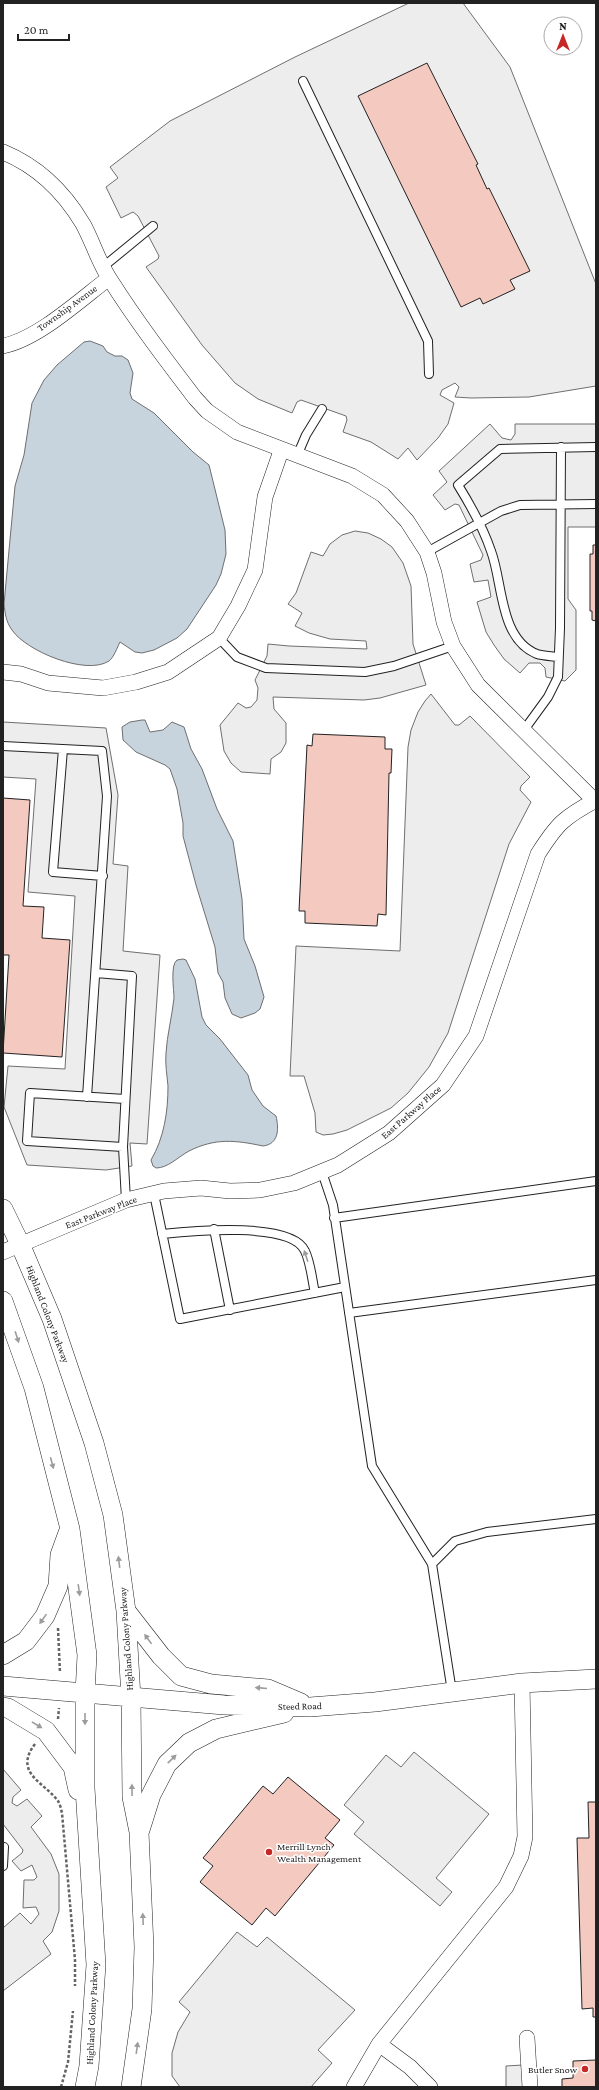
<svg xmlns="http://www.w3.org/2000/svg" width="599" height="2090" font-family="'Crimson Pro',serif">
	<style>
		.parking { fill: #ededed; stroke: #6f6f6f }
		.water { fill: #c7d3dd; stroke: #6f6f6f }
		.building { fill: #f3c9c0; stroke: #222 }
		.lines { fill: none; stroke-linecap: round; stroke-linejoin: round }
		.service-casing { stroke: #222; stroke-width: 10 }
		.minor-casing { stroke: #222; stroke-width: 16 }
		.tertiary-casing { stroke: #222; stroke-width: 20 }
		.path { stroke: #646464; stroke-width: 2.5; stroke-dasharray: 3 2; stroke-linecap: butt }
		.service { stroke: #fff; stroke-width: 8 }
		.minor { stroke: #fff; stroke-width: 15 }
		.tertiary { stroke: #fff; stroke-width: 19 }
		.oneway { fill: #9c9c9c }
		.poi-dot { fill: #c62828; stroke: #fff; stroke-width: 1.5 }
		.labels { text-anchor: middle; dominant-baseline: central; stroke-width: 3; stroke-linejoin: round; paint-order: stroke }
		.street-label { font-size: 10px; fill: #222; stroke: #fff }
		.poi-label { font-size: 10px; fill: #222; stroke: #fff; text-anchor: start }
	</style>
	<rect width="100%" height="100%" fill="#fff"/>
	<path class="parking" d="M409,3H463L510,67L596,284V386L529,397L471,398L455,397L459,387L455,383L442,390L440,395L454,403L448,424L438,438L417,460L408,448L398,459L371,442L343,432L347,420L346,416L301,400L297,402L292,413L258,399L235,383L202,345L146,267L158,259L159,256L138,216L133,212L121,218L106,187L118,178L110,167L170,121L295,57Z
		M490,424L502,438L511,440L515,434V424H596V527H568V599L576,610V670L565,681L546,677L545,668L540,663H529L520,673L504,659L494,645L486,632L477,602L491,597L488,580L474,582L470,564L481,560L483,555L459,505L455,504L445,510L433,495L447,482L439,471Z
		M355,531L368,533L381,539L392,547L403,563L411,586L413,644L426,685L380,698L364,700L273,697L274,709L286,723V743L281,752L271,759L270,774L241,772L231,763L224,751L220,725L238,703L246,708L251,707L257,700L258,688L255,680L267,656L268,644L289,646L367,649L366,641L330,639L309,633L295,626L302,613L288,604L296,593L311,552L323,556L330,544L342,535Z
		M431,694L455,725H459L470,716L530,777L521,786L520,790L531,802L509,844L448,1033L429,1067L408,1093L391,1108L347,1130L333,1134L323,1135L316,1132L315,1113L304,1076H290L296,946L400,951L408,747L411,730L418,712L425,701Z
		M3,722L106,728L118,795L113,864L128,866L123,951L160,955L147,1144L130,1143L132,1166L106,1170L27,1165L4,1107L8,1066L65,1069L75,896L28,892L36,779L3,777Z
		M414,1752L489,1814L436,1878L452,1892L440,1906L354,1834L364,1822L344,1805L386,1755L401,1767Z
		M3,1769L21,1790L13,1797L12,1803L17,1806L27,1799L42,1816L31,1827L51,1854L59,1874V1911L52,1932L43,1941L51,1954L3,1991V1928L20,1913L31,1924L39,1914L36,1907L23,1908L24,1880H34L37,1877L32,1865L21,1871L12,1861L22,1853L23,1850L3,1824Z
		M237,1932L257,1947L267,1937L355,2010L318,2050L332,2063L311,2087H180L172,2076V2053L178,2032L190,2012L179,2002Z
		M523,2065V2087H506V2066Z"/>
	<path class="water" d="M90,341L103,346L107,352L115,356H122L128,360L133,373L130,393L132,399L154,413L193,452L209,465L225,530L226,554L221,574L216,585L187,629L177,638L154,650L142,653L135,652L120,642C117,648 114,657 109,661C86,676 26,651 12,630C6,622 5,613 4,604L15,486L24,455L32,403L44,380L57,365L84,342Z
		M142,720H145L150,732L163,730L172,722L184,727L191,749L202,769L217,809L233,841L242,899L244,939L255,966L264,997L260,1009L255,1013L241,1018L232,1014L225,998L223,982L218,973L215,947L196,885L183,836V823L177,789L170,769L165,765L136,752L123,740L122,727L130,722Z
		M183,959L186,960L195,979L202,1017L206,1025L220,1039L248,1075L252,1090L263,1106L276,1116C279,1129 279,1144 263,1146C235,1140 215,1138 189,1151C178,1157 168,1168 156,1168L153,1166L151,1160C164,1138 168,1112 168,1086C167,1075 165,1064 166,1053C167,1035 172,1017 174,998C174,990 170,965 177,960Z"/>
	<path class="building" d="M427,63L478,164L476,165L487,189L489,188L530,271L510,280L515,289L483,304L480,298L461,307L358,96Z
		M593,545H596V621L592,620V611H590V554H593Z
		M313,734L385,737V749H392L391,773H389L386,915L378,914L377,926L305,923V911H299L307,745L312,746Z
		M3,798L30,800L23,906L44,907L42,938L70,940L62,1057L3,1053L9,955H3Z
		M288,1777L340,1820L325,1838L334,1845L275,1916L266,1908L252,1925L200,1882L213,1866L203,1858L263,1786L273,1794Z
		M588,1802H596V2017H593V2008L582,2009L577,1838H589Z
		M596,2060V2087H562V2079L573,2078V2061Z"/>
	<g class="lines">
		<g class="service-casing">
			<path id="service" d="M303,81L428,341L429,374
				M103,267L153,226
				M297,456L306,435L322,409
				M427,552L501,511L520,505L596,504
				M219,638L237,657L266,668L365,672L394,666L453,646
				M558,657C552,656 543,656 537,654C499,639 503,582 491,551C483,527 471,506 458,485L500,449L596,447
				M524,730L548,697L558,677L560,628L561,447
				M3,746L102,751L107,796L87,1097
				M63,749L53,872L103,876
				M96,973L132,976L123,1147L126,1200
				M123,1147L27,1141L30,1093L125,1099
				M322,1172L333,1205L372,1466L432,1564L452,1692
				M154,1194L180,1319L345,1287
				M334,1218L596,1181
				M214,1229L230,1310
				M162,1234C191,1231 292,1221 305,1251C311,1264 312,1280 315,1293
				M349,1313L596,1280
				M432,1564L455,1541L487,1532L596,1519
				M3,1866L4,1847"/>
		</g>
		<g class="minor-casing">
			<path id="minor" d="M3,152C37,166 64,192 83,224C93,242 99,264 111,281C137,322 166,360 195,398L207,411L237,432L352,476L383,495L407,521L427,552L434,573L444,622L453,646L478,685L595,801
				M3,346C38,339 80,300 109,278
				M3,672L21,674L48,683L103,688L136,682L168,672L219,638L238,606L255,570L265,497L281,451
				M3,1252L126,1200L164,1191L201,1188L230,1191L260,1190L294,1183L338,1165L389,1133L443,1085L476,1036L538,854C557,824 564,817 596,800
				M527,2038L530,2087
				M379,2044L410,2067L430,2087
				M354,2087L379,2044L506,1887L521,1856L525,1837L522,1683"/>
		</g>
		<g class="tertiary-casing">
			<path id="tertiary" d="M3,1209L20,1244L52,1319L94,1443L113,1515L126,1611L131,1698L132,1797L139,1832L144,1947L142,2009L131,2087
				M3,1301L34,1388L70,1529L87,1655L85,1693V1788L96,1965L89,2066L85,2087
				M126,1611L161,1656L181,1676L211,1684L268,1689L301,1703
				M3,1655L26,1641L45,1616L58,1586L60,1555L68,1533
				M3,1686L224,1705L310,1707L375,1702L522,1683L596,1679
				M3,1707L8,1708L46,1731L73,1767L78,1790
				M140,1830L151,1795L167,1764L189,1743L216,1729L284,1713"/>
		</g>
		<path class="path" d="M58,1628L60,1673
			M58,1719L59,1708
			M35,1744C13,1773 44,1782 58,1801C60,1804 61,1809 62,1813L75,1960V1986
			M61,2087L68,2062L73,2011"/>
		<use href="#service" class="service"/>
		<use href="#minor" class="minor"/>
		<use href="#tertiary" class="tertiary"/>
	</g>
	<defs><path id="oneway-solid" d="M-6-.8H1V-3.2L6.5 0L1 3.2V.8H-6Z"/></defs>
	<g class="oneway">
		<use href="#oneway-solid" transform="translate(306 1256) rotate(-108)"/>
		<use href="#oneway-solid" transform="translate(17 1337) rotate(72)"/>
		<use href="#oneway-solid" transform="translate(52 1463) rotate(75)"/>
		<use href="#oneway-solid" transform="translate(119 1562) rotate(-97)"/>
		<use href="#oneway-solid" transform="translate(79 1590) rotate(82)"/>
		<use href="#oneway-solid" transform="translate(43 1619) rotate(125)"/>
		<use href="#oneway-solid" transform="translate(148 1639) rotate(-126)"/>
		<use href="#oneway-solid" transform="translate(261 1688) rotate(-175)"/>
		<use href="#oneway-solid" transform="translate(85 1719) rotate(90)"/>
		<use href="#oneway-solid" transform="translate(37 1725) rotate(31)"/>
		<use href="#oneway-solid" transform="translate(172 1759) rotate(-44)"/>
		<use href="#oneway-solid" transform="translate(132 1790) rotate(-91)"/>
		<use href="#oneway-solid" transform="translate(143 1919) rotate(-92)"/>
		<use href="#oneway-solid" transform="translate(137 2048) rotate(-82)"/>
	</g>
	<g class="poi-dot">
		<circle cx="269" cy="1852" r="4"/>
		<circle cx="585" cy="2069" r="4"/>
	</g>
	<g class="labels">
		<g class="street-label">
			<text transform="translate(67 308) rotate(-36)">Township Avenue</text>
			<text transform="translate(411 1112) rotate(-41)">East Parkway Place</text>
			<text transform="translate(101 1212) rotate(-21)">East Parkway Place</text>
			<text transform="translate(48 1314) rotate(69)">Highland Colony Parkway</text>
			<text transform="translate(126 1639) rotate(-94)">Highland Colony Parkway</text>
			<text transform="translate(300 1706) rotate(-1)">Steed Road</text>
			<text transform="translate(92 2013) rotate(-87)">Highland Colony Parkway</text>
		</g>
		<g class="poi-label">
			<text x="277" y="1846">Merrill Lynch<tspan x="277" dy="12">Wealth Management</tspan></text>
			<text x="577" y="2069" text-anchor="end">Butler Snow</text>
		</g>
	</g>
	<rect width="599" height="2090" fill="none" stroke="#222222" stroke-width="8"/>
	<g transform="translate(563 36)"><circle r="19" fill="#ffffff" stroke="#a7a7a7"/>
	<path d="M0-3L7 15L0 10L-7 15Z" fill="#c62828"/>
	<text y="-6" font-size="11" font-weight="bold" text-anchor="middle" fill="#222222">N</text>
	</g>
	<path d="M18 34v6h51v-6" fill="none" stroke="#222222" stroke-width="2"/>
	<text x="24" y="34" font-size="12" fill="#222222" stroke="#ffffff" stroke-width="3" paint-order="stroke">20 m</text>
</svg>
